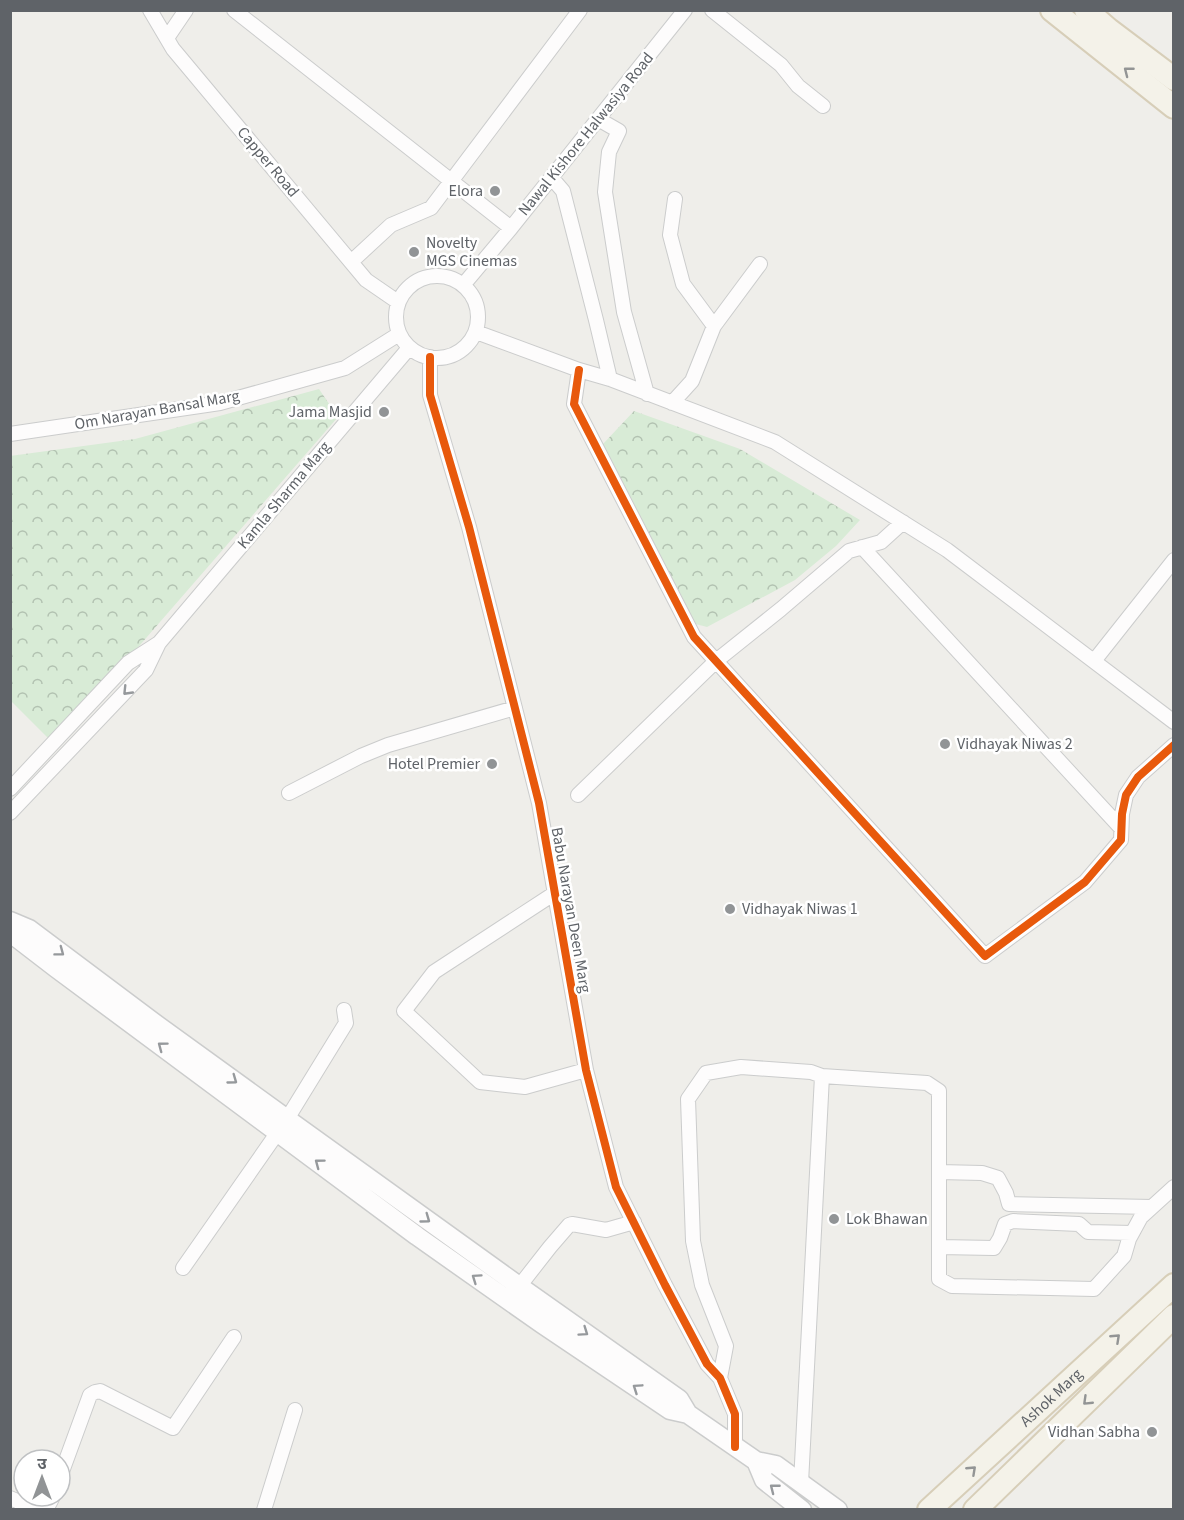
<svg xmlns="http://www.w3.org/2000/svg" width="1184" height="1520" font-family="'Source Sans 3','Noto Sans Devanagari',sans-serif">
	<style>
		.park { fill: url(#park-crowns) }
		.lines { fill: none; stroke-linecap: round; stroke-linejoin: round }
		.minor-casing { stroke: #cbcccc; stroke-width: 16 }
		.tertiary-casing { stroke: #cbcccc; stroke-width: 21 }
		.primary-casing { stroke: #d7ceb8; stroke-width: 26 }
		.minor { stroke: #fdfcfc; stroke-width: 14 }
		.tertiary { stroke: #fdfcfc; stroke-width: 18 }
		.primary { stroke: #f4f2e9; stroke-width: 22 }
		.cycleway-casing { stroke: #fff; stroke-width: 11 }
		.cycleway { stroke: #e8590c; stroke-width: 8 }
		.oneway { stroke: #939595 }
		.oneway2 { stroke: #96999c }
		.poi-dot { fill: #919496; stroke: #fff; stroke-width: 2 }
		.labels { text-anchor: middle; dominant-baseline: central; stroke-width: 5; stroke-linejoin: round; paint-order: stroke }
		.street-label { font-size: 16px; fill: #5f6368; stroke: #fff }
		.poi-label { font-size: 16px; fill: #5f6368; stroke: #fff; text-anchor: end }
	</style>
	<defs>
		<pattern id="park-crowns" width="20" height="18" patternUnits="userSpaceOnUse" patternTransform="scale(1.5)"><rect width="20" height="18" fill="#d8ebd6"/><path d="M2 6a3 3 0 1 1 6 0M12 15a3 3 0 1 1 6 0" fill="none" stroke="#b2c2b1"/></pattern>
	</defs>
	<rect width="100%" height="100%" fill="#efeeea"/>
	<path class="park" d="M319,389L338,417L54,744L11,701L10,456L135,439Z
		M634,411L740,449L860,520L836,546L795,580L707,627L696,624L603,444Z"/>
	<g class="lines">
		<g class="minor-casing">
			<path id="minor" d="M150,10L173,49L366,280L398,302
				M234,10L511,228
				M712,10L781,65L798,86L823,106
				M167,38L186,10
				M598,119L619,131L609,152L605,192L624,312L647,394
				M551,177L563,191L596,320L610,379
				M675,199L670,235L683,284L714,326
				M351,262L391,225L431,208L580,10
				M396 317a41 41 0 1 1 82 0a41 41 0 1 1-82 0Z
				M464,284L511,228L685,10
				M476,332L579,370L610,379L775,442L947,550L1174,722
				M430,357V395L469,527L539,803L586,1070L616,1187L665,1285L707,1364L720,1378L735,1414V1447
				M579,370L574,404L694,637L985,956L1085,882L1121,840L1122,814L1126,795L1138,777L1174,745
				M672,403L692,381L714,326L760,264
				M10,434L220,403L345,368L399,334
				M862,547L1121,828
				M1094,661L1174,560
				M10,789L128,663L159,643
				M289,793L361,756L388,745L515,708
				M578,795L716,661L781,609L849,551L881,542L903,522
				M10,813L146,670L159,643L409,348
				M555,893L434,972L404,1011L480,1082L525,1087L586,1070
				M939,1172L982,1173L998,1178L1006,1193L1009,1204L1152,1207
				M939,1247L994,1248L1000,1238L1005,1224L1013,1221L1079,1224L1088,1232L1132,1233
				M183,1268L287,1119L346,1023L344,1010
				M514,1293L550,1247L569,1225L572,1224L606,1230L634,1222
				M720,1378L726,1346L702,1285L693,1241L688,1099L706,1073L741,1067L811,1072L822,1076
				M60,1477L90,1395L95,1392L100,1391L173,1428L234,1337
				M801,1483L822,1076L927,1083L939,1091V1279L952,1286L1094,1289L1124,1256L1129,1239L1141,1217L1174,1187
				M10,1498L38,1510
				M41,1510C48,1508 50,1503 53,1496
				M264,1510L295,1410"/>
		</g>
		<g class="tertiary-casing">
			<path id="tertiary" d="M10,921L29,929L153,1022L287,1119L519,1286L679,1399L688,1414
				M10,924L17,938L56,968L417,1236L542,1324L670,1410L688,1414L756,1461L776,1465L838,1510
				M756,1461L764,1480L802,1510"/>
		</g>
		<g class="primary-casing">
			<g id="primary">
				<path d="M1052,10L1174,107"/>
				<path d="M1086,10L1109,30L1174,79"/>
				<path id="s1" d="M929,1510L1174,1285"/>
				<path d="M975,1510L1174,1316"/>
			</g>
		</g>
		<use href="#minor" class="minor"/>
		<use href="#tertiary" class="tertiary"/>
		<use href="#primary" class="primary"/>
		<g class="cycleway-casing">
			<path id="cycleway" d="M430,357V395L469,527L539,803L586,1070L616,1187L665,1285L707,1364L720,1378L735,1414V1447
				M579,370L574,404L694,637L985,956L1085,882L1121,840L1122,814L1126,795L1138,777L1174,745"/>
		</g>
		<use href="#cycleway" class="cycleway"/>
	</g>
	<defs><path id="oneway-chevron" d="M-2-3.5L2.5 0L-2 3.5" fill="none" stroke-width="1.6" stroke-linecap="round" stroke-linejoin="round" transform="scale(1.5)"/></defs>
	<g class="oneway">
		<use href="#oneway-chevron" transform="translate(1128 71) rotate(-142)"/>
		<use href="#oneway-chevron" transform="translate(1116 1338) rotate(-43)"/>
		<use href="#oneway-chevron" transform="translate(1087 1401) rotate(136)"/>
		<use href="#oneway-chevron" transform="translate(972 1470) rotate(-43)"/>
	</g>
	<g class="oneway2">
		<use href="#oneway-chevron" transform="translate(127 691) rotate(134)"/>
		<use href="#oneway-chevron" transform="translate(60 952) rotate(37)"/>
		<use href="#oneway-chevron" transform="translate(162 1046) rotate(-143)"/>
		<use href="#oneway-chevron" transform="translate(233 1080) rotate(36)"/>
		<use href="#oneway-chevron" transform="translate(319 1163) rotate(-143)"/>
		<use href="#oneway-chevron" transform="translate(426 1219) rotate(36)"/>
		<use href="#oneway-chevron" transform="translate(476 1278) rotate(-145)"/>
		<use href="#oneway-chevron" transform="translate(584 1332) rotate(35)"/>
		<use href="#oneway-chevron" transform="translate(637 1388) rotate(-146)"/>
		<use href="#oneway-chevron" transform="translate(774 1488) rotate(-142)"/>
	</g>
	<g class="poi-dot">
		<circle cx="495" cy="191" r="6"/>
		<circle cx="414" cy="252" r="6"/>
		<circle cx="384" cy="412" r="6"/>
		<circle cx="945" cy="744" r="6"/>
		<circle cx="492" cy="764" r="6"/>
		<circle cx="730" cy="909" r="6"/>
		<circle cx="834" cy="1219" r="6"/>
		<circle cx="1152" cy="1432" r="6"/>
	</g>
	<g class="labels">
		<g class="street-label">
			<text transform="translate(586 134) rotate(-51)">Nawal Kishore Halwasiya Road</text>
			<text transform="translate(268 162) rotate(50)">Capper Road</text>
			<text transform="translate(157 410) rotate(-10)">Om Narayan Bansal Marg</text>
			<text transform="translate(284 495) rotate(-50)">Kamla Sharma Marg</text>
			<text transform="translate(571 910) rotate(80)">Babu Narayan Deen Marg</text>
			<text stroke="none"><textPath href="#s1" startOffset="166">Ashok Marg</textPath></text>
		</g>
		<g class="poi-label">
			<text x="483" y="191">Elora</text>
			<text x="426" y="243" text-anchor="start">Novelty<tspan x="426" dy="18">MGS Cinemas</tspan></text>
			<text x="372" y="412">Jama Masjid</text>
			<text x="957" y="744" text-anchor="start">Vidhayak Niwas 2</text>
			<text x="480" y="764">Hotel Premier</text>
			<text x="742" y="909" text-anchor="start">Vidhayak Niwas 1</text>
			<text x="846" y="1219" text-anchor="start">Lok Bhawan</text>
			<text x="1140" y="1432">Vidhan Sabha</text>
		</g>
	</g>
	<rect width="1184" height="1520" fill="none" stroke="#5f6368" stroke-width="24"/>
	<g transform="translate(42 1478)"><circle r="28" fill="#ffffff" stroke="#bfc1c3" stroke-width="1.5"/>
	<path d="M0-4.5L10 22L0 15L-10 22Z" fill="#919496"/>
	<text y="-9" font-size="16" font-weight="bold" text-anchor="middle" fill="#5f6368">उ</text>
	</g>
</svg>
